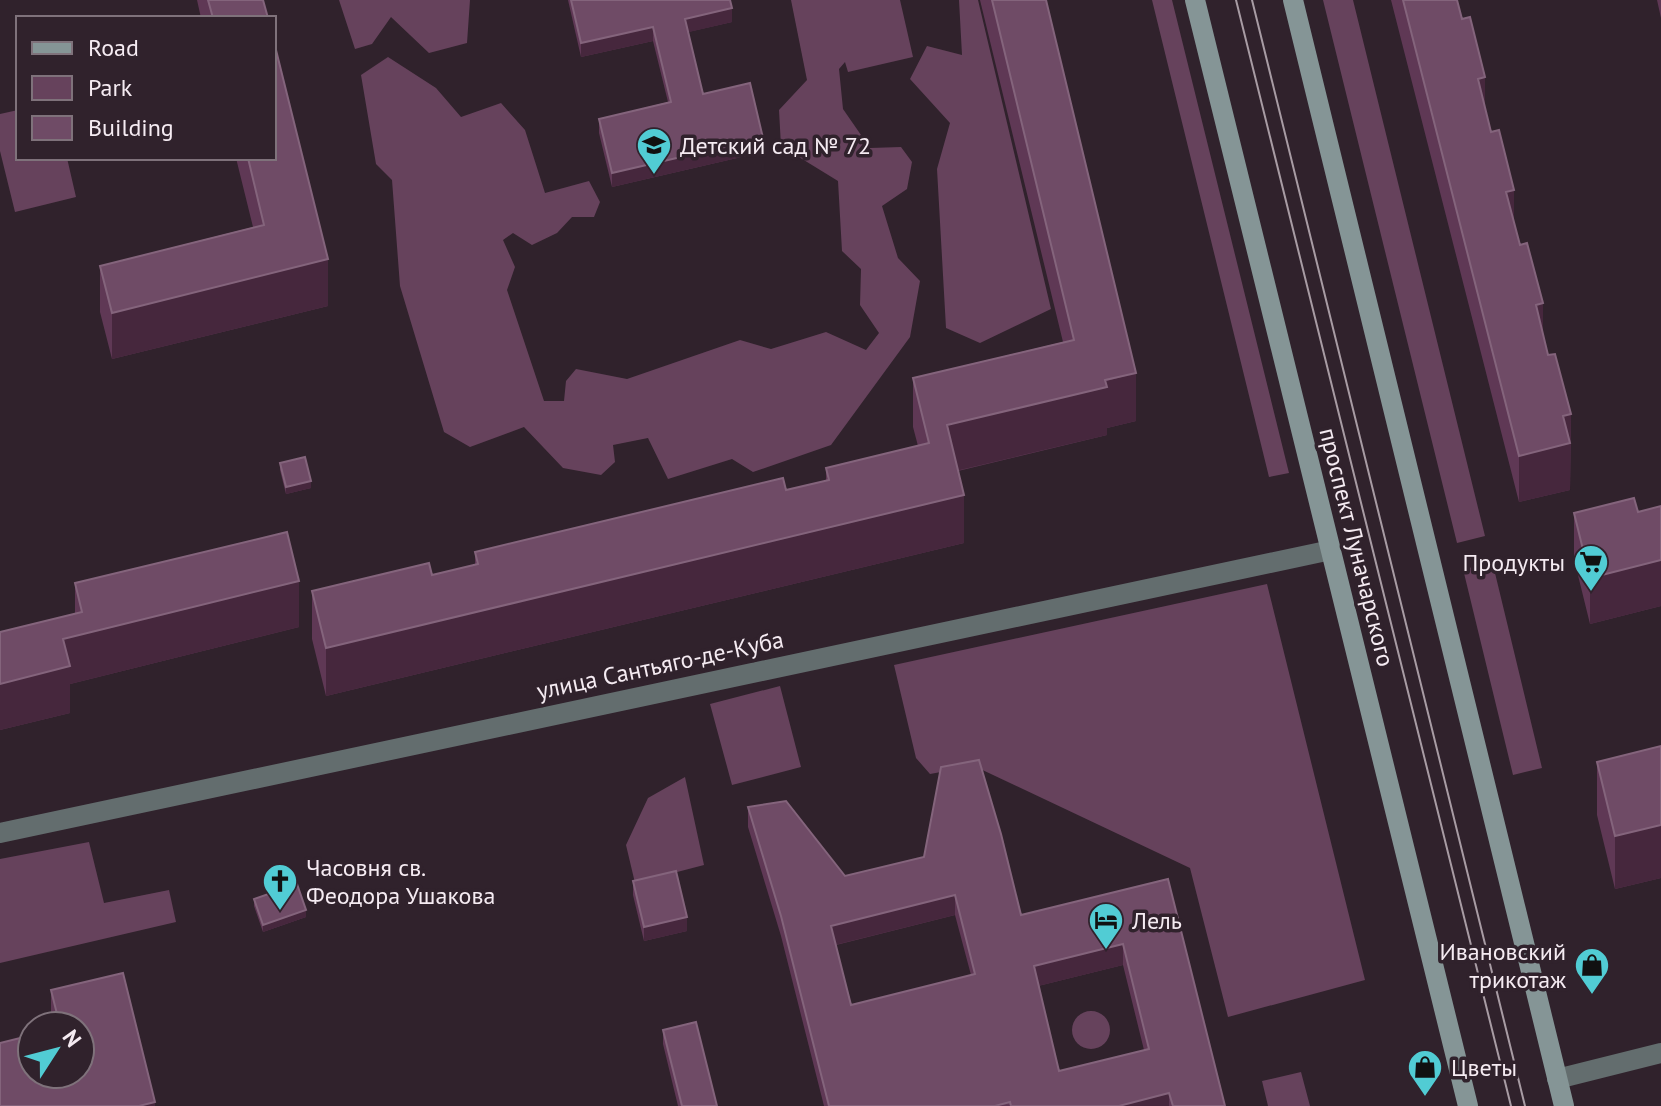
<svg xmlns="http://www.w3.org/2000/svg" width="1661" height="1106" font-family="'PT Sans',sans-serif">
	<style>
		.green { fill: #66425c }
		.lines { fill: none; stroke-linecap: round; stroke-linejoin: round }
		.street { stroke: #636d6e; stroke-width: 20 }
		.secondary { stroke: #859596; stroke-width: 20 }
		.tram { stroke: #a89ca4; stroke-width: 2 }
		.wall { fill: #5f3855; fill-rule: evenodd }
		.shaded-wall { fill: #46273d }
		.building { fill: #6f4b66; stroke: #84647c; stroke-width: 2; fill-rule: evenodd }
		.labels { text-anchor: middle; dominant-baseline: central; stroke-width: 7; stroke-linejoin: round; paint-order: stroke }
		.poi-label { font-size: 24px; fill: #f5ebf2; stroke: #30222c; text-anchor: start }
		.street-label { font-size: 24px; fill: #f5ebf2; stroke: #30222c }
	</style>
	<rect width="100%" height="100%" fill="#30222c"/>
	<path class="green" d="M339,0H470L467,43L429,53L391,17L372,44L355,49Z
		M791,0H900L913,57L848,72L845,62L839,69L843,109L870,148L901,147L912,162L907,189L882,206L898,258L920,281L910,337L831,445L753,472L732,459L668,479L648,438L613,445L615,462L601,475L563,468L524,427L470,447L444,432L400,286L392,180L376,164L361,75L388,57L436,88L461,117L501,103L525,130L545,193L589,181L600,202L594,217H572L557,233L532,245L513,233L503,240L515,267L507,290L544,401H564L566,381L576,369L627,379L740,340L771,349L826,332L866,350L879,333L860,305L861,269L842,251L838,181L781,146L779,110L807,80Z
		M959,0H978L1051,309L980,343L946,328L937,169L950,123L910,79L927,46L962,55Z
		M1152,0H1172L1289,473L1269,477Z
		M1323,0H1353L1485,536L1457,543Z
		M18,110V158H67L76,197L15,212L0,151V114Z
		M1484,565L1491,567L1495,573L1542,768L1513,775L1463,569Z
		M1267,584L1365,980L1228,1017L1190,868L974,766L930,774L916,758L894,665Z
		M780,686L801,767L732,785L710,704Z
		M685,777L704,865L635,883L626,845L648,798Z
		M89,842L104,903L169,890L176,922L0,963V859Z
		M1072 1030a19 19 0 1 1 38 0a19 19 0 1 1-38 0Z
		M1301,1072L1310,1106H1268L1262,1081Z"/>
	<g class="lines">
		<path class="street" d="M0,833L1331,550
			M1557,1079L1661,1053"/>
		<path class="secondary" d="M1195,0L1468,1106
			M1293,0L1564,1106"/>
		<path class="tram" d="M1236,0L1511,1106
			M1252,0L1525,1106"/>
	</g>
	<path class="wall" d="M197,0H263L268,18H201Z
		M568,0H730L732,22L688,32L703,94L763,152L612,187L599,133V119L668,102L653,41L581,57Z
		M980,0H1046L1136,421L1107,428V435L958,471L964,543L326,696L312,639V591L432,575L475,565V552L786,490L826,481V468L918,446L913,427V378L1063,342Z
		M1391,0H1457L1548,355L1571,414L1570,490L1519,502Z
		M1657,0H1661V18Z
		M236,158H274L328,306L112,359L100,312V266L253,227Z
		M280,463L311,488L286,494L280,470Z
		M1661,506V606L1590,624L1574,559V513L1638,512Z
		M75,583L299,627L70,684V713L0,730V632L75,614Z
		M1661,746V878L1615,889L1597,815V762Z
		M748,807L845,876L924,857L1021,915L1168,879L1225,1106H824L781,936L748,827ZM955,915L971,975L851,1005L836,945ZM1123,965L1144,1050L1059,1071L1038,986Z
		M633,881L687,931L644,941L633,895Z
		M254,899L306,917L263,932L254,906Z
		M51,990L155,1106L80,1026H51Z
		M663,1030L717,1106H678L663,1044Z"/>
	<path class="shaded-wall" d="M732,8V22L685,33V19Z
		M653,27V41L581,57V43Z
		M1485,77V123L1478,79Z
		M763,138V152L612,187V173Z
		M1514,190V236L1506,192Z
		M328,259V306L112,359V313Z
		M1543,303V350L1536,305Z
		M1136,373V421L1107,428V435L947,473V425Z
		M1571,414L1570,490L1519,502V456L1563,416Z
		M311,481V488L286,494V487Z
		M964,495V543L326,696V648Z
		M1661,560V606L1590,624V578Z
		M299,581V627L70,684V713L0,730V684L63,639Z
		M1661,825V878L1615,889V836Z
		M955,895V915L831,946V926Z
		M306,910V917L263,932V925Z
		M687,917V931L644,941V927Z
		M1123,944V965L1034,987V966Z
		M1169,1093V1106H1119Z
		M155,1102V1106H139Z"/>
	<path class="building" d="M208,0H263L268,18H213Z
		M571,0H730L732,8L685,19L703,94L750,83L763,138L612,173L599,119L671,102L653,27L581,43Z
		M992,0H1046L1136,373L1105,380L1107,387L947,425L964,495L326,648L312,591L429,563L432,575L478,564L475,552L783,478L786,490L829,480L826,468L929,443L913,378L1074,340Z
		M1403,0H1457L1462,19L1470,17L1485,77L1478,79L1491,132L1499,130L1514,190L1506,192L1520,245L1527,243L1543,303L1536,305L1548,355L1555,354L1571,414L1563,416L1570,443L1519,456Z
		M274,42L328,259L112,313L100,266L264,225L248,158H274Z
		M305,457L311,481L286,487L280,463Z
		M1634,498L1638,512L1661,506V560L1590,578L1574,513Z
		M287,532L299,581L63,639L70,666L0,684V632L82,612L75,583Z
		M1661,746V825L1615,836L1597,762Z
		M979,760L1001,834L1021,915L1168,879L1225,1106H1173L1169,1093L1119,1106H1011L1010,1102L995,1106H829L781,916L748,807L786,801L845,876L924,857L941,767ZM955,895L975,974L851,1005L831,926ZM1123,944L1149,1049L1059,1071L1034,966Z
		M676,871L687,917L644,927L633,881Z
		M297,884L306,910L263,925L254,899Z
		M123,973L155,1102L139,1106H0V1043L32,1035V1074H80V1026H60L51,990Z
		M696,1022L717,1106H682L663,1030Z"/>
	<defs>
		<g id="school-pin" transform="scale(1.8)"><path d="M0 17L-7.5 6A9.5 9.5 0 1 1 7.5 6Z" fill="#51ccd4" stroke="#30222c"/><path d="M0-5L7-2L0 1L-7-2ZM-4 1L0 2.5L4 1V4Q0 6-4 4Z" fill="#111"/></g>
		<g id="supermarket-pin" transform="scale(1.8)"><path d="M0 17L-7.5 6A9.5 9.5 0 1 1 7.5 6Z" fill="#51ccd4" stroke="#30222c"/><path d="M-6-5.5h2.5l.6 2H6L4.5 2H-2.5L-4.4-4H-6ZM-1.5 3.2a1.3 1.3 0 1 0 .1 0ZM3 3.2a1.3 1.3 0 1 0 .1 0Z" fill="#111"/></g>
		<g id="church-pin" transform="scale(1.8)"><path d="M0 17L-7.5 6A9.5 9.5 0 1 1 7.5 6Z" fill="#51ccd4" stroke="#30222c"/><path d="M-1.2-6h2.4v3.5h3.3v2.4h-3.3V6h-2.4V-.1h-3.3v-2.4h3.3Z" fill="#111"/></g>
		<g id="hotel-pin" transform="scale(1.8)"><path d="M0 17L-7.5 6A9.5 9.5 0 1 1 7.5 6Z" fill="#51ccd4" stroke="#30222c"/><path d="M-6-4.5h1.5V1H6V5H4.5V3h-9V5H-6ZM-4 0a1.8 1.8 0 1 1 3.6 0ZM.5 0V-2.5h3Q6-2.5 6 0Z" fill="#111"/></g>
		<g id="shop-pin" transform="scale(1.8)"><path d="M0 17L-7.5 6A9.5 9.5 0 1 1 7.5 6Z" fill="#51ccd4" stroke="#30222c"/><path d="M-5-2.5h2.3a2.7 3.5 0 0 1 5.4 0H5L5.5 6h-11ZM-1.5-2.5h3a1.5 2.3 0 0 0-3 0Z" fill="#111"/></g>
	</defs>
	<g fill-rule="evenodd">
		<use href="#school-pin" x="654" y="145"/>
		<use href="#supermarket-pin" x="1591" y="562"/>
		<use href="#church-pin" x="280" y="881"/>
		<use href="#hotel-pin" x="1106" y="920"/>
		<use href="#shop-pin" x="1592" y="965"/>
		<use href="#shop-pin" x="1425" y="1067"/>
	</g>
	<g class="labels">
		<g class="poi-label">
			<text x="680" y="145">Детский сад № 72</text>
			<text x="1565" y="562" text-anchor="end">Продукты</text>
			<text x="306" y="867">Часовня св.<tspan x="306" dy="28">Феодора Ушакова</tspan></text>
			<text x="1132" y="920">Лель</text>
			<text x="1566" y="951" text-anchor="end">Ивановский<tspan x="1566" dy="28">трикотаж</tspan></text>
			<text x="1451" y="1067">Цветы</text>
		</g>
		<g class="street-label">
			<text transform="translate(1357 547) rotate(76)">проспект Луначарского</text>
			<text transform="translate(660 665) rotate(-12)">улица Сантьяго-де-Куба</text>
		</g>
	</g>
	<rect x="16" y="16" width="260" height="144" fill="#30222c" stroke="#7f727b" stroke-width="2"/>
	<rect x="32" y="42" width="40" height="12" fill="#859596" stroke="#7f727b" stroke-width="2"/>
	<text x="88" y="56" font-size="24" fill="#f5ebf2">Road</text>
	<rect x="32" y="76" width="40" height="24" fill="#66425c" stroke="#7f727b" stroke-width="2"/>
	<text x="88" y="96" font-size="24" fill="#f5ebf2">Park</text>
	<rect x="32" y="116" width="40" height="24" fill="#6f4b66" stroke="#7f727b" stroke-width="2"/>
	<text x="88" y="136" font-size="24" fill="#f5ebf2">Building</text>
	<g transform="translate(56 1050) rotate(54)"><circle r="38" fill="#30222c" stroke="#7f727b" stroke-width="2"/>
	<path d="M0-6L14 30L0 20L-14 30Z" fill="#51ccd4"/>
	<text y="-12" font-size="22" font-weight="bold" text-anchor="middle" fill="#f5ebf2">N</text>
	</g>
</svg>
